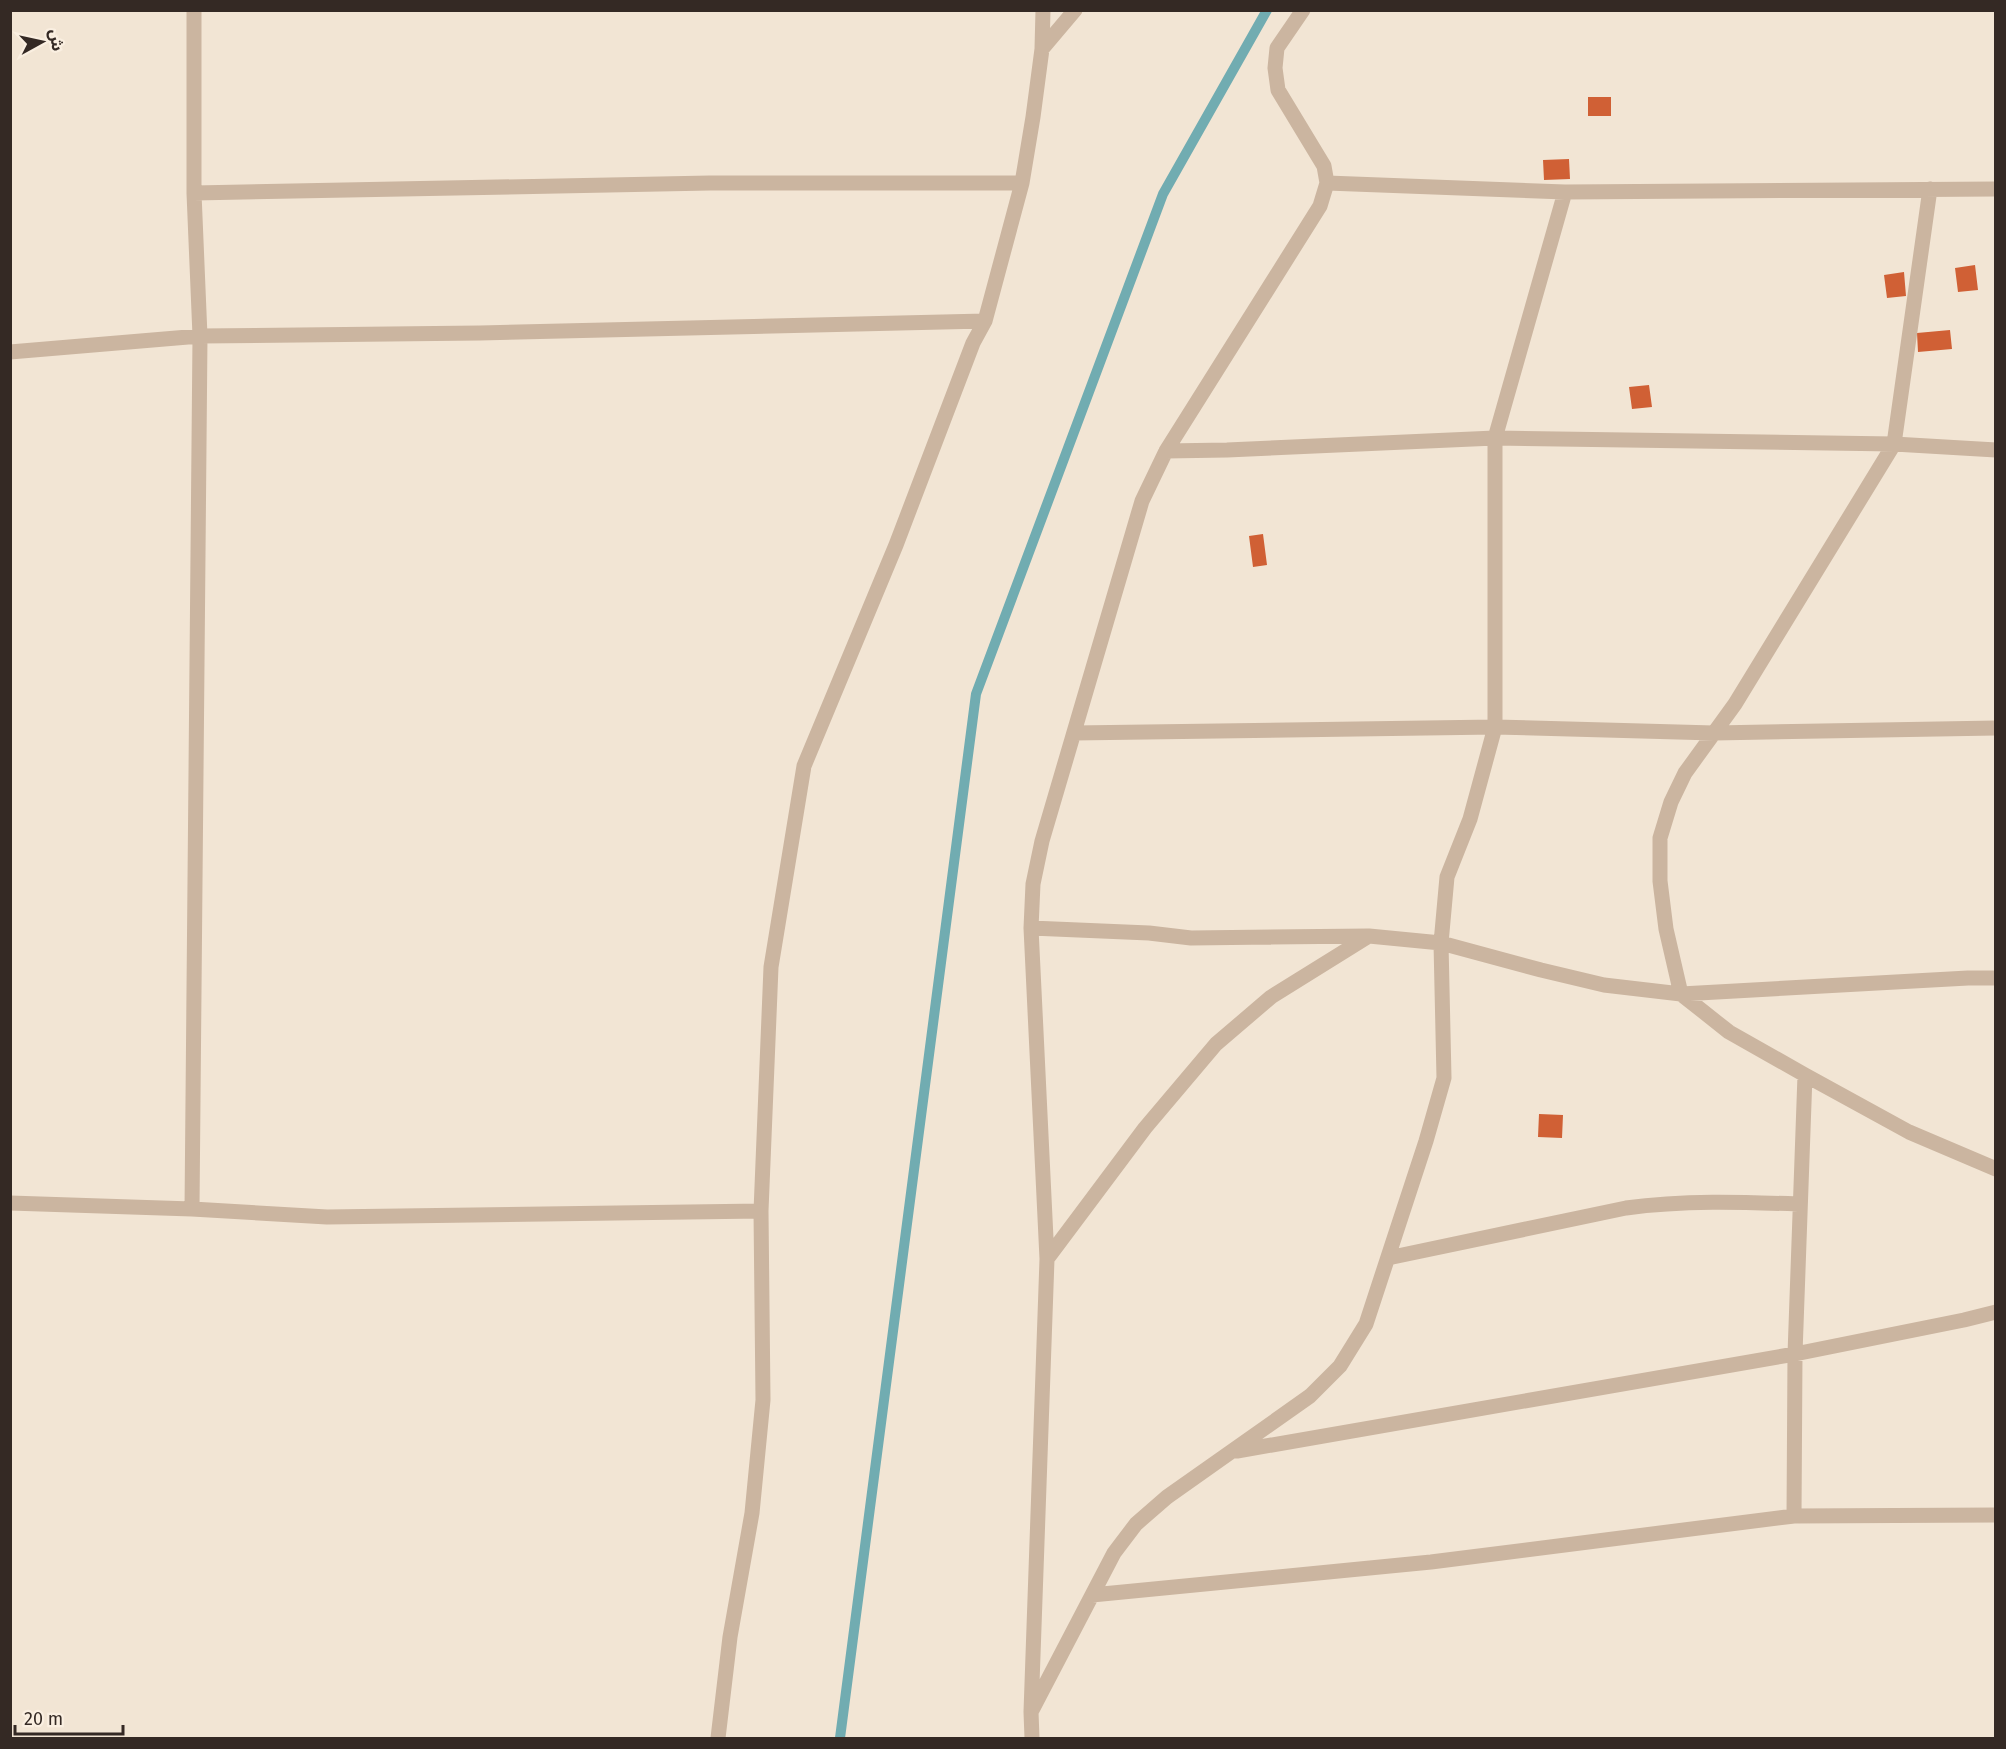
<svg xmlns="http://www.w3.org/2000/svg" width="2006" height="1749" font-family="'Fira Sans','Noto Sans Arabic',sans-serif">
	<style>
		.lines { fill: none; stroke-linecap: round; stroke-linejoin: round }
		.stream { stroke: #71acb1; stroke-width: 10 }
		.building { fill: #d06035 }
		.minor { stroke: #cbb5a0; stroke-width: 15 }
	</style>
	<rect width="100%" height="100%" fill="#f2e5d4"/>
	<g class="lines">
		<path class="stream" d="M840,1738L976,694L1163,194L1267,10"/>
	</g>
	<path class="building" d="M1588,97H1611V116H1588Z
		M1569,159L1570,179L1544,180L1543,160Z
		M1975,265L1978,290L1958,292L1955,268Z
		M1904,272L1906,296L1887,298L1884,275Z
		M1950,330L1952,349L1918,352L1917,333Z
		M1649,385L1652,407L1632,409L1629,387Z
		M1263,534L1267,565L1253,567L1249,536Z
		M1539,1114L1563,1115L1562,1138L1538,1137Z"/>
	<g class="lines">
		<path class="minor" d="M1042,49L1075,10
			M1327,183L1565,192L1996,189
			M1930,189L1894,444L1735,704L1685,773L1671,802L1660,838V881L1666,929L1681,994L1729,1032L1805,1075L1909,1132L1996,1169
			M194,193L710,183H1022
			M10,352L200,336L480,333L985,321
			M1166,451L1227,450L1495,438L1894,444L1996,450
			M1074,733L1495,727L1714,733L1996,728
			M1031,928L1149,933L1191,938L1369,936L1441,943L1541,970L1604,985L1681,994L1968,978H1996
			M10,1203L192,1209L327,1217L761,1211
			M192,1209L200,336L194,193V10
			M1388,1258L1626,1208C1684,1200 1741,1202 1799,1204
			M1047,1259L1145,1128L1216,1044L1271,997L1369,936
			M1237,1451L1795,1354L1964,1320L1996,1312
			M1794,1516L1795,1354L1805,1075
			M1092,1595L1431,1562L1794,1516L1996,1515
			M1031,1712L1047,1259L1031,928L1033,884L1042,841L1142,501L1166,451L1320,206L1327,183L1324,166L1278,90L1275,68L1277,48L1303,10
			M718,1738L730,1637L752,1513L763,1400L761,1211L771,967L804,766L896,545L973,343L985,321L1022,183L1033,117L1042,49L1043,10
			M1032,1738L1031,1712L1114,1553L1136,1524L1167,1497L1310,1396L1340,1366L1366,1324L1426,1141L1444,1078L1441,943L1447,877L1470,819L1495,727V438L1565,192"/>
	</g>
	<rect width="2006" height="1749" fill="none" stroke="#342924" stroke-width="24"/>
	<g transform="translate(42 42) rotate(82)" stroke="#faefe1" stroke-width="4.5" paint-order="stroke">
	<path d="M0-4.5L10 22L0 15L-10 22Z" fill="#342924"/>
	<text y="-9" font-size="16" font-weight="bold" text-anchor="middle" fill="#342924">ش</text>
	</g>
	<path d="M15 1725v9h108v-9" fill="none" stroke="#342924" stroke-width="3"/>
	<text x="24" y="1725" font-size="18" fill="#342924" stroke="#faefe1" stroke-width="4.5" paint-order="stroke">20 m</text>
</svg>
